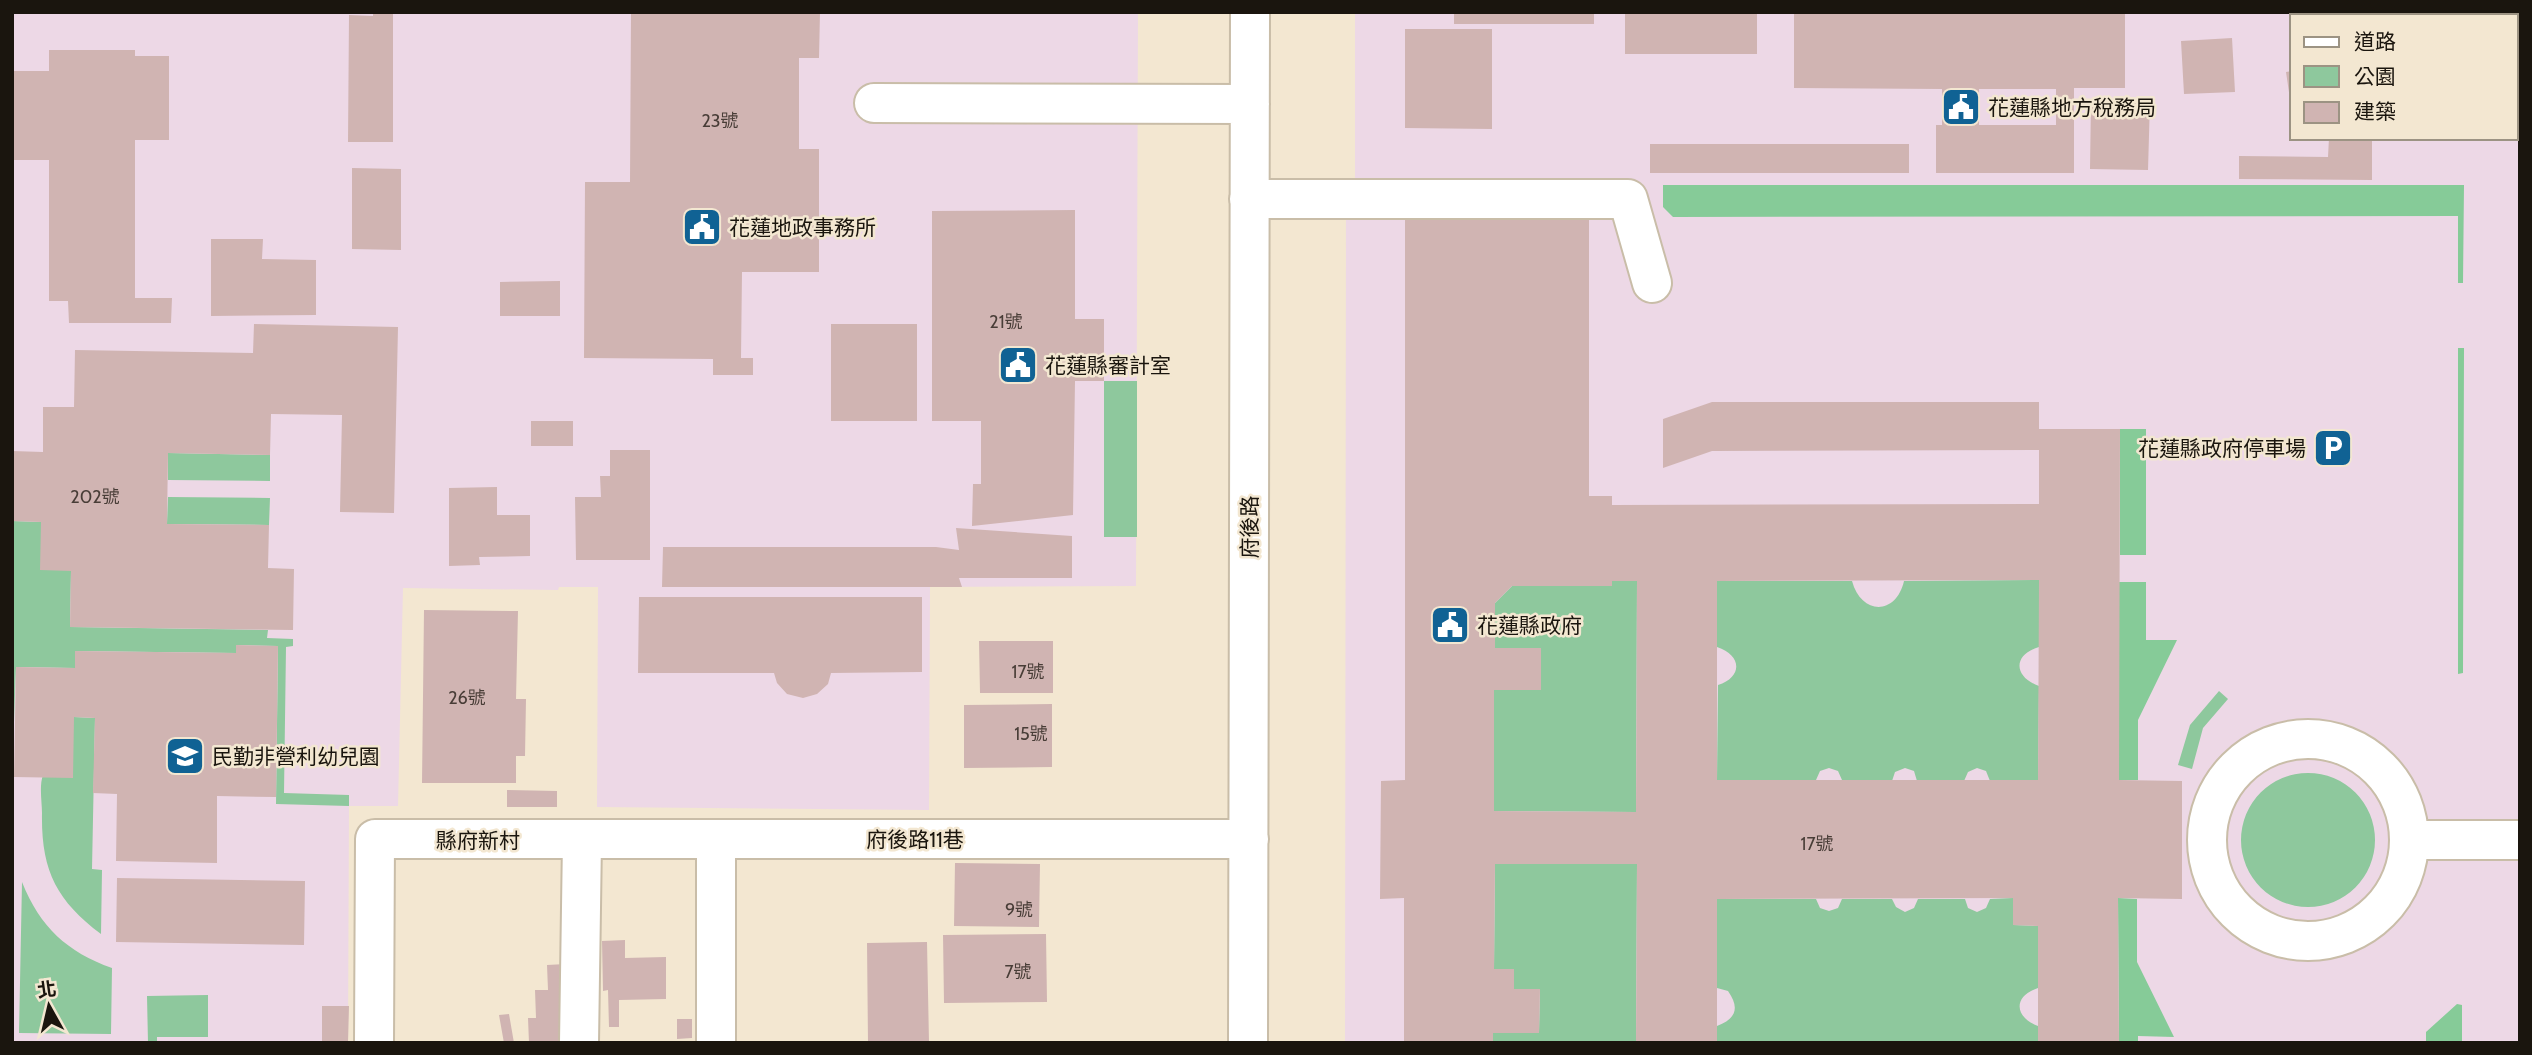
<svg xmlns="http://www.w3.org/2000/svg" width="2532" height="1055" font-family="Cabin,'Noto Sans TC',sans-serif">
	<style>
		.commercial { fill: #edd8e6; fill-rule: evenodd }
		.green { fill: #8ec89d }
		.forest { fill: #86cb98 }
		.building { fill: #d0b4b2; fill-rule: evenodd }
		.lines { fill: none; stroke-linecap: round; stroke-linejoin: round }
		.minor-casing { stroke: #c9bda8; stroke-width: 42 }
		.minor { stroke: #fff; stroke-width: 38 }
		.labels { text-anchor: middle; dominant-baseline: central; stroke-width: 5; stroke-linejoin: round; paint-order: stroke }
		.number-label { font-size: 18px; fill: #483d37 }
		.poi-label { font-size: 21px; fill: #1a150e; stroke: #f3e7d1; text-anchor: start }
		.street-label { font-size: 21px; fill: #1a150e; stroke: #f3e7d1 }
	</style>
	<rect width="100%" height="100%" fill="#f3e7d1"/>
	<path class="commercial" d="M12,12H1138L1136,586L930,587L929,810L597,807L598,587H559L558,590L403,588L398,806H349L348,1043H12Z
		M1355,12H2520V1043H1345L1346,185L1355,184ZM2292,16H2516V138H2292Z"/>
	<path class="green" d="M1104,381H1137V537H1104Z
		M168,453L270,455V481L168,480Z
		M168,497L270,498L269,525L167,524Z
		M12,521L41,522L71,571L70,627L268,630L267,638L293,639V646L286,647L284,793L349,795V806L276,804L278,646L236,645V653L75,651V668L16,667L12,777Z
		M2039,580V647C2012,655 2014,677 2039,686L2038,780L1990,781L1986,771L1977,768L1968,772L1964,781H1917L1914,771L1905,768L1895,772L1892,781L1842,780L1838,771L1829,768L1820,771L1816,780H1717L1718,685C1743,677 1742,655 1717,647V581H1852C1861,615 1896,616 1904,581Z
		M1612,581H1637L1636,812L1494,811V690H1541L1540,648H1495V603L1512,586H1612Z
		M2219,691L2228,699L2203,728L2192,769L2178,765L2190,725Z
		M74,717L95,718L92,869L102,870L101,934C56,900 41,870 42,813C42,802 39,786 43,775C51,755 64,736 74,717Z
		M2241 840a67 67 0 1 1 134 0a67 67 0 1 1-134 0Z
		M1495,864H1637L1636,1043H1493V1033H1539L1540,990L1514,989V970L1494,969Z
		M22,882C40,927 67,952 112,968L111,1034L19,1033Z
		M2013,898V925L2038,926V988C2013,996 2014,1017 2038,1026V1043H1717V1026C1736,1019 1740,1008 1728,991L1717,988V899H1816L1820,908L1829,911L1838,908L1842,899H1892L1896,907L1905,912L1914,908L1918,899H1965L1968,908L1977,912L1986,908L1990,899Z
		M208,995V1037H157V1043H148L147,996Z"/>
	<path class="forest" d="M1663,185H2464L2463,283H2458V216L1673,217L1663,207Z
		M2458,348H2464L2463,673L2458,674Z
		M2120,429H2146V555H2120Z
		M2119,582H2146V640H2177L2138,720V780H2119Z
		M2118,898L2137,899V962L2174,1037L2138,1036V1043H2119Z
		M2457,1004L2462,1005V1043H2426V1032Z"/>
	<path class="building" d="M373,12H393V142H348L349,15L373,16Z
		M631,12H820L819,58H799V149H819V272H742L741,358H753V375H713V359L584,358L585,182H630Z
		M1454,12H1594V24H1454Z
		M1625,12H1757V54H1625Z
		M1794,12H2125V88H2074V173H1936V125H1942V89L1794,88ZM1979,89H2056V125H1979Z
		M1405,29H1492V129L1405,128Z
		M2232,38L2235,92L2184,94L2181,41Z
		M49,50H135V56H169V140H135V298H172L171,323H69L68,301H49V160H12V71H49Z
		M2292,71V106H2291L2286,72Z
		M2091,100L2150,101L2148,170L2090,169Z
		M2329,138H2372V180L2239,179V156L2328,157Z
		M1650,144H1909V173H1650Z
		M352,168L401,169V250L352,249Z
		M1075,210V319H1104V381H1075L1073,515L972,526L973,484H981V421H932V211Z
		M1589,214V496H1612V505L2039,504V450L1712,451L1663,468V419L1712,402H2039V429H2120L2119,780L2182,781V899L2118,898L2119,1043H2038V926L2013,925V898L1717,899V1043H1636L1637,864H1495L1494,969H1514V989H1540L1539,1033H1493V1043H1404V898L1380,899L1381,781L1405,780V215ZM2039,580L2038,780H1717V581ZM1612,581H1637L1636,812L1494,811V690H1541V648H1495V603L1512,586H1612Z
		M211,239H263L262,259L316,260V315L211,316Z
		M560,281V316H500V282Z
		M254,324L398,327L394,513L340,512L342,415L271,414L270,455L168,453L167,524L269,525L268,568L294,569L293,630L70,627L71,571L40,570L41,522L12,521V451L43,452V407H74L75,350L253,353Z
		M831,324H917V421H831Z
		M531,421H573V446H531Z
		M610,450H650V560H576L575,497H601L600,476H610Z
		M497,487V515H530V556L479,557L480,565L449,566V488Z
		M956,528L1072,536V578H959L962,587H662L663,547H936L959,550Z
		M639,597H922V672L831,673L828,684L817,694L803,698L787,694L777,683L774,673H638Z
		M424,610L518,611L516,699H526L525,756H516V783H422Z
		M979,641H1053V693H980Z
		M236,645L278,646L276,797L217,796V863L116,861L117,794L93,793L95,718L74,717L73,778L14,777L16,667L75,668V651L236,653Z
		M1052,704V767L964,768V705Z
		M507,790L557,791V807H507Z
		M955,863L1040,864L1039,927L954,926Z
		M117,878L305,881L304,945L116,942Z
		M1046,934L1047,1002L944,1003L943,935Z
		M625,940V958L666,957V999L619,1000V1027H609L608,990L603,991L602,941Z
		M927,942L929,1042L868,1043L867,943Z
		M566,964L569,1043H529L528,1018H536L535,990H548L547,965Z
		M322,1006H349L348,1043H322Z
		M509,1014L514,1043H504L499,1015Z
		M677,1019H692V1038L677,1039Z"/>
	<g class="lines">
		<g class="minor-casing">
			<path id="minor" d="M874,103L1250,104
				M1249,199H1628L1652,283
				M2207 840a101 101 0 1 1 202 0a101 101 0 1 1-202 0Z
				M2411,840H2520
				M374,1043L375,839H1249
				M579,1043L582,840
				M716,1043V839
				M1248,1043L1250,12"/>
		</g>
		<use href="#minor" class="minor"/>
	</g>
	<defs>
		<g id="civic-square" transform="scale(2.0125)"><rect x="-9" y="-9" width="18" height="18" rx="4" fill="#106294" stroke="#f3e7d1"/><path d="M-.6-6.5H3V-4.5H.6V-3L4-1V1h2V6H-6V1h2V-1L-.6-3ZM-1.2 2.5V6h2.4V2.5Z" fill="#fff"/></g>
		<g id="parking-square" transform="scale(2.0125)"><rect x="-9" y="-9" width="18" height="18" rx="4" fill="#106294" stroke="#f3e7d1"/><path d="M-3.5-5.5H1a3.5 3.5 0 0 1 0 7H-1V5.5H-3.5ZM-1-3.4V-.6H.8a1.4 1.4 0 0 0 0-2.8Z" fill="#fff"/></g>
		<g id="school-square" transform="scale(2.0125)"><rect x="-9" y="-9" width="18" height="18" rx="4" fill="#106294" stroke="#f3e7d1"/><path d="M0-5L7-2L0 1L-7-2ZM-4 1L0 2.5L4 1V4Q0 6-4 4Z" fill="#fff"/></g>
	</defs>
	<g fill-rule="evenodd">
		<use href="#civic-square" x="1961" y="107"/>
		<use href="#civic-square" x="702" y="227"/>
		<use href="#civic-square" x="1018" y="365"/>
		<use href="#parking-square" x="2333" y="448"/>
		<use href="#civic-square" x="1450" y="625"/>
		<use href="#school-square" x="185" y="756"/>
	</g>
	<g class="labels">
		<g class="number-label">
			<text x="720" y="121">23號</text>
			<text x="1006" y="322">21號</text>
			<text x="95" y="497">202號</text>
			<text x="1028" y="672">17號</text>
			<text x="467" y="698">26號</text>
			<text x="1031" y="734">15號</text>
			<text x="1817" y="844">17號</text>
			<text x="1019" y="910">9號</text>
			<text x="1018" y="972">7號</text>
		</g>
		<g class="poi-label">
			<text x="1988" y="107">花蓮縣地方稅務局</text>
			<text x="729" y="227">花蓮地政事務所</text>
			<text x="1045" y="365">花蓮縣審計室</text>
			<text x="2306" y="448" text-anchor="end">花蓮縣政府停車場</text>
			<text x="1477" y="625">花蓮縣政府</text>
			<text x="212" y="756">民勤非營利幼兒園</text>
		</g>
		<g class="street-label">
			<text transform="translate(1249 527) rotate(-90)">府後路</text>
			<text x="915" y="839">府後路11巷</text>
			<text x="478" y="840">縣府新村</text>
		</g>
	</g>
	<rect width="2532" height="1055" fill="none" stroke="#1a150e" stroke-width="28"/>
	<rect x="2290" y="14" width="228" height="126" fill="#f3e7d1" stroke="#9c9383" stroke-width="2"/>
	<rect x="2304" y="37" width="35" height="10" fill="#ffffff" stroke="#9c9383" stroke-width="2"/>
	<text x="2354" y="49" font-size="21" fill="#1a150e">道路</text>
	<rect x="2304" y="66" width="35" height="21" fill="#8ec89d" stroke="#9c9383" stroke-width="2"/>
	<text x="2354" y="84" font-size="21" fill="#1a150e">公園</text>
	<rect x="2304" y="102" width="35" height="21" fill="#d0b4b2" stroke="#9c9383" stroke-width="2"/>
	<text x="2354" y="119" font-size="21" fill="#1a150e">建築</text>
	<g transform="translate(49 1006) rotate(352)" stroke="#f3e7d1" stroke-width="5" paint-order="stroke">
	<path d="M0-5L12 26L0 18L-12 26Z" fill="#1a150e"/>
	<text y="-10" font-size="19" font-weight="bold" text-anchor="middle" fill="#1a150e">北</text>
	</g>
</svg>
